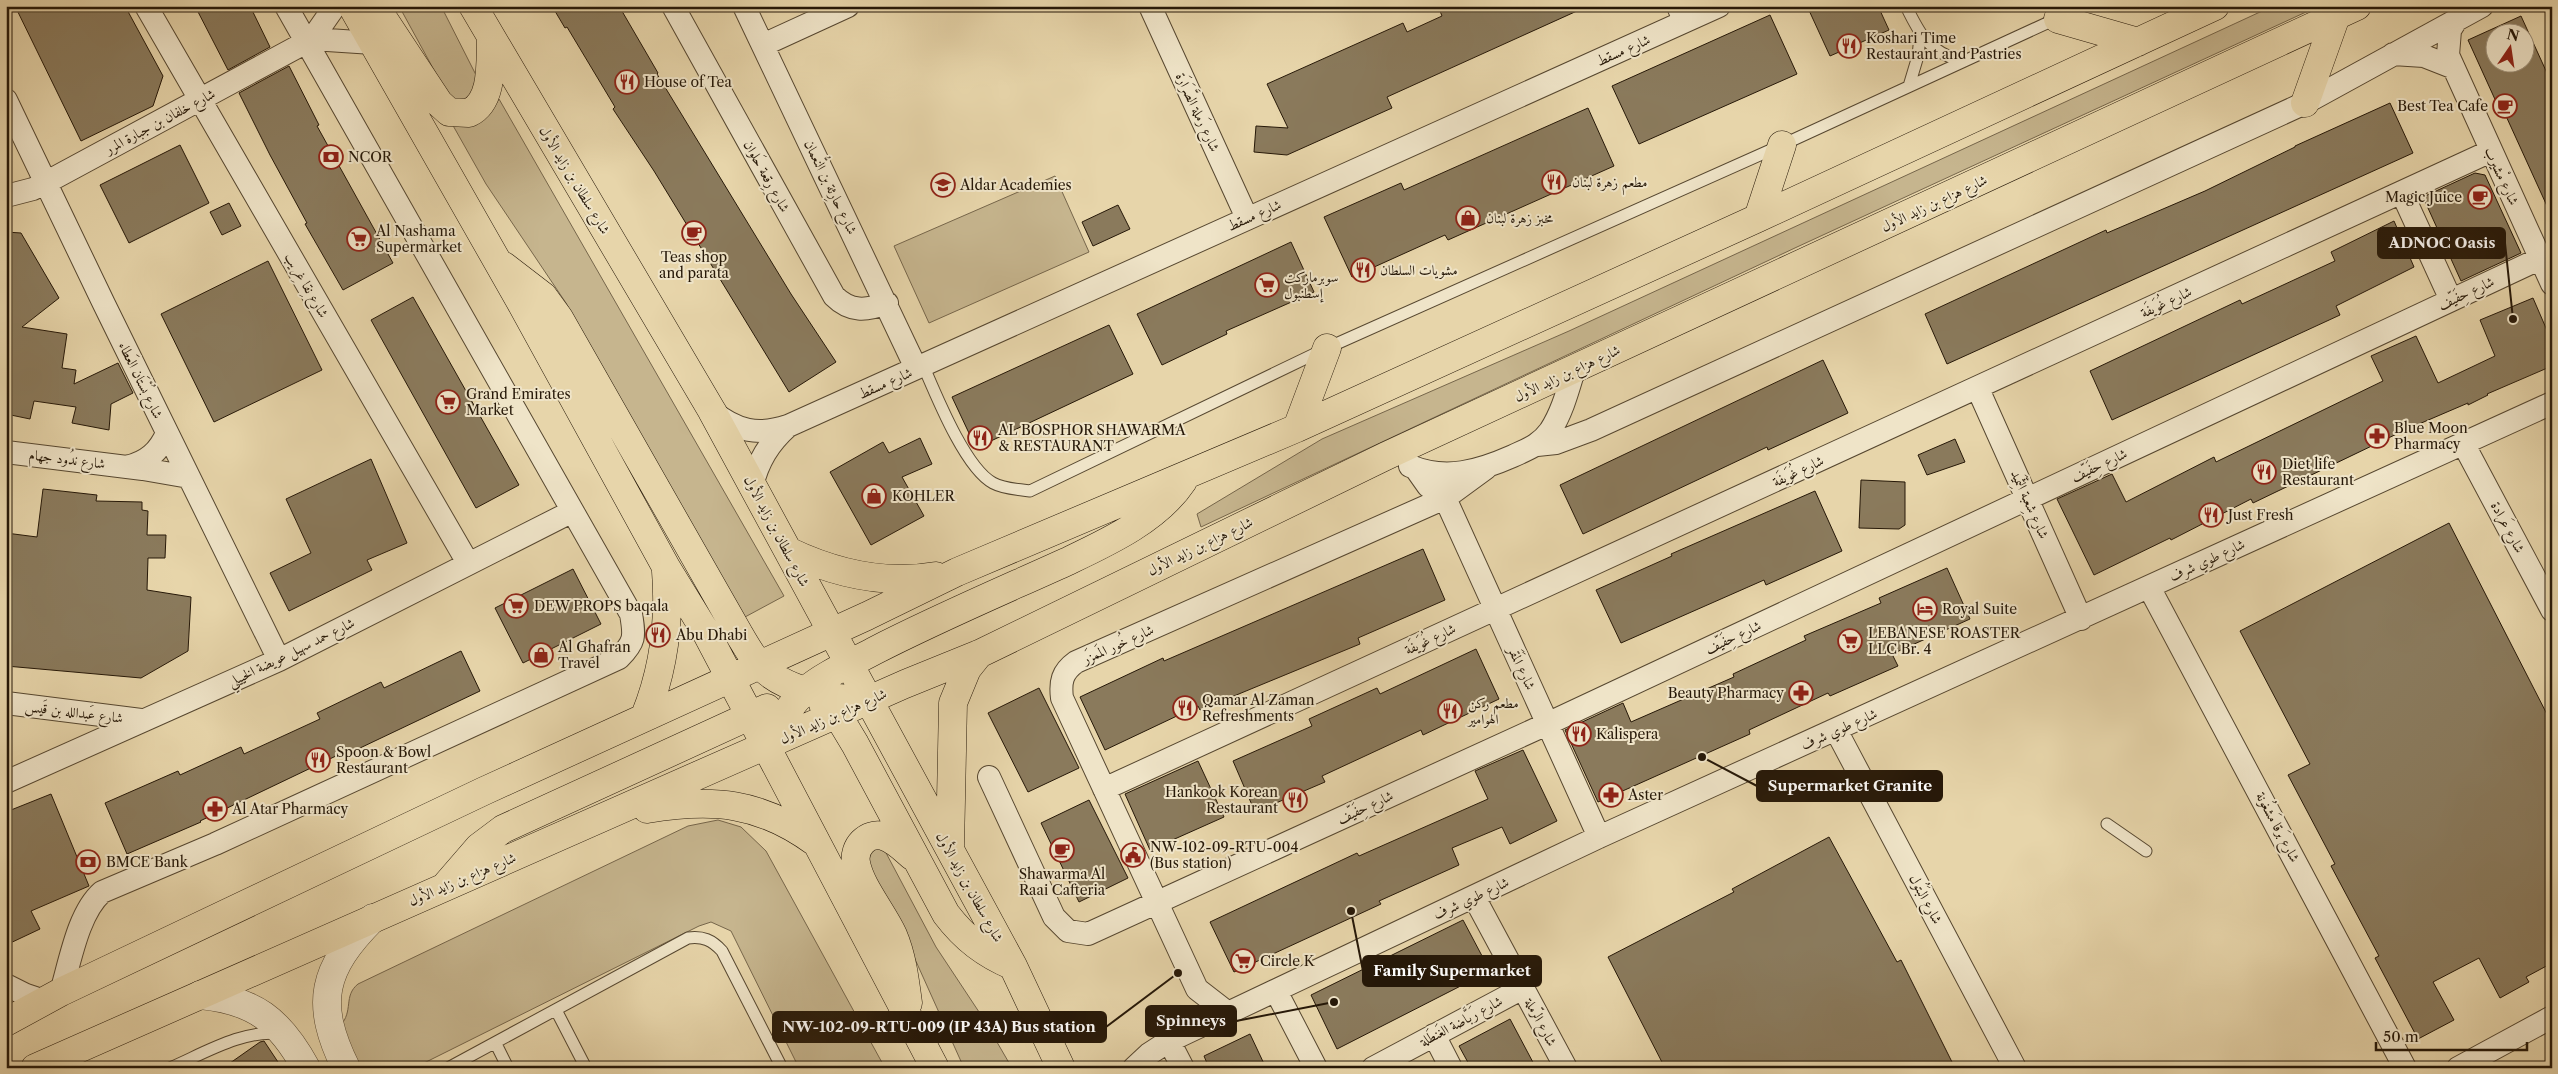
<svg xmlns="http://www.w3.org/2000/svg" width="2558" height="1074" font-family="'Libre Caslon Text',Amiri,serif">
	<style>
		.green { fill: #c6b58e; stroke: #76664b }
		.building { fill: #8a7a5c; stroke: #261808; fill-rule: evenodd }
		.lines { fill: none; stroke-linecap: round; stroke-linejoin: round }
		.service-casing { stroke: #564730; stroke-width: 13 }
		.minor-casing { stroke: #564730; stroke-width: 24 }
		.tertiary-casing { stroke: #564730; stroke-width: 29 }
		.primary-casing { stroke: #261808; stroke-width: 29 }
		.service { stroke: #efe4c8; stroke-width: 11 }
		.minor { stroke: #efe4c8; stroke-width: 22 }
		.tertiary { stroke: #efe4c8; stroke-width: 28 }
		.primary { stroke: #e7d5aa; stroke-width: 28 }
		.labels { text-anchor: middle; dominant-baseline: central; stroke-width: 4; stroke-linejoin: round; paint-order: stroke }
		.poi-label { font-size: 14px; fill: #261808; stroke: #efe4c8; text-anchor: start }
		.street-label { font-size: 14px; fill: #261808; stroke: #efe4c8 }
		.leader { fill: none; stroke: #261808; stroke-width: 2 }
		.callout-dot { fill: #261808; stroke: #efe4c8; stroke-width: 2 }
		.callout { fill: #261808; stroke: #261808; stroke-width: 2 }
		.callout-label { font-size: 15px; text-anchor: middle; font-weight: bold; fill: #fff }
	</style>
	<rect width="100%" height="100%" fill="#e7d5aa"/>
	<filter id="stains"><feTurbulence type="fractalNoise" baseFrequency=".004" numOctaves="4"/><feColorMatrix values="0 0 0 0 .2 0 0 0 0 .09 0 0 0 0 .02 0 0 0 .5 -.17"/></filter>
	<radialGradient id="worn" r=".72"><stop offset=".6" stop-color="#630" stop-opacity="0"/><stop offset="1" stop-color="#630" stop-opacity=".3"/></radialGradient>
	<path class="green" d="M399,6H441L475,73L479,82L477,91L462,101L453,99L446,92Z
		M2273,6H2319L1797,247L1201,527L1197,514L1322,439L1569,331Z
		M499,99L784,596L745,617L566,303L486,184L451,122C473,119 487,119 499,99Z
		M1055,176L1089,252L929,323L894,246Z
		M718,820L741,827L766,851L885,1068H799L731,931L711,922L699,926L414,1068H359L340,1026C354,1011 343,996 358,984L688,826Z
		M873,846L885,851L936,947L983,1018L1012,1068H964L910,948L866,863Z"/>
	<path class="building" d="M15,6H125L163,76L153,106L81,141Z
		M195,6H250L270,47L228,70Z
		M552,6H619L658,73L657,74L791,294L836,362L789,392L654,171L613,109L615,107L567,27L565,28Z
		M1438,6H1588L1387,97L1392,108L1287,155L1254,152L1256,126L1288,128L1267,84L1403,23L1407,32L1442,16Z
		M1807,6H1878L1889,30L1830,56Z
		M1770,15L1797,74L1639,144L1612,86Z
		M2521,16L2552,84V217L2506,116L2503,117L2468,40ZM2496,32H2526V62H2496Z
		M289,66L319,125L317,126L393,263L343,290L305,224L307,223L270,155L239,93Z
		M2390,103L2413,153L1947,364L1925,314L2106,230L2107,233L2205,191L2295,147V146Z
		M1588,108L1614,166L1448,240L1445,235L1352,277L1324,217L1401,183L1404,190Z
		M180,145L209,203L129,243L100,185Z
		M2475,173L2485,175L2521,253L2461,281L2423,197Z
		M229,203L241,226L222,235L210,212Z
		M1118,205L1130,229L1093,246L1082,222Z
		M2394,221L2414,267L2336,306L2340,315L2112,420L2090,371L2240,300L2242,304L2335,261L2331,252Z
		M6,232L21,233L59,298L22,327L67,334L62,368L76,370L74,384L118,363L133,393L111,404L109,430L72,423L76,407L34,401L30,419L6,414Z
		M1291,242L1314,292L1226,331L1227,334L1162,365L1137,314Z
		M268,261L322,370L214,422L161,314Z
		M413,297L519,485L476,508L371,320Z
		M2533,298L2552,342V366L2487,394L2488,395L2468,405V403L2405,430L2253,503L2251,499L2171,540L2170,538L2094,575L2057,499L2112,474L2126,502L2214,457L2216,462L2383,381L2371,356L2416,336L2438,383L2495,356L2480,320Z
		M1109,325L1133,374L976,448L952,397Z
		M1823,360L1848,413L1768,450L1767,447L1583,534L1560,485Z
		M920,438L932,464L902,477L924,516L871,545L830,472L883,442L889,453Z
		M1955,439L1965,462L1927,475L1918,455Z
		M371,459L407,543L367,560L372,570L289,611L270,573L311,553L286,499Z
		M1861,480L1905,482V525L1899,529L1859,528Z
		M43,489L97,495L96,501L142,502V510L148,511L147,535H166L165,558H148L147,590L191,597L188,651L141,678L6,666V533L37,537Z
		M1815,491L1842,551L1766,585L1764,580L1621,643L1596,590L1672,556L1671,554Z
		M2449,523L2552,724V963L2526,977L2529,982L2500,998L2479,958L2433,982L2454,1020L2418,1039L2375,958L2379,956L2331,866L2335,864L2288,775L2310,764L2240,631Z
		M1423,549L1445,600L1358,638L1360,644L1200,710L1198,706L1105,750L1080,697L1163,658L1164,661Z
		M1947,568L1970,619L1892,654L1898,666L1830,696L1828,693L1749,730L1750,734L1598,802L1565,730L1623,703L1631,722L1734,677L1733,674L1806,640L1804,636L1881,603L1879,598Z
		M573,569L601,624L523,663L495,608Z
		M1476,649L1499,699L1423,735L1421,730L1322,776L1325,782L1255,812L1233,761L1312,726L1309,719L1377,688L1380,694Z
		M461,651L480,691L339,758L338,755L200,821L201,822L127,854L105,803L178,771L180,775L241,747L244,754L320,719L317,713L381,682L384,688Z
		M1039,688L1079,768L1028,792L988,713Z
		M1523,750L1557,821L1510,844L1502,827L1452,848L1459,865L1379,901L1381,904L1234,972L1210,922L1357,853L1359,856L1488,799L1475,771Z
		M1198,761L1224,817L1150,850L1125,794Z
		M51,794L89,886L31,911L40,929L6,945V812Z
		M1089,800L1128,878L1079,902L1041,823Z
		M1829,837L1897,962L1901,960L1955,1068H1665L1608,957L1734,892L1732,889Z
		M1463,920L1490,971L1337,1049L1311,995Z
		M1510,1019L1536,1068H1471L1459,1046Z
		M1250,1034L1266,1068H1209L1204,1056Z
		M264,1041L282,1068H223L260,1042Z"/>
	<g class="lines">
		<g class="service-casing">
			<path id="service" d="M1672,6L1680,25
				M1906,6C1920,35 1928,51 1961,61
				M1909,86L1918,56L1920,36
				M923,365C936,395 965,468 993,483C1004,489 1017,489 1030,491L1327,348L1782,145L2084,6
				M2107,824L2146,851
				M556,1010L586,1068
				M496,1044L508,1068
				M170,1068C203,1054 243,1029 280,1034
				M448,1068L688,938C703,936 712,940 722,951L782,1068"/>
		</g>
		<g class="minor-casing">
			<path id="minor" d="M146,6L468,563
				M673,6L834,296C850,312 866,311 887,303
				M744,6L916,368
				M1150,6L1247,218
				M2457,19L2450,30L2448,55L2552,284
				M312,39L373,43
				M763,45L848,6
				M2393,54L2424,56L2452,67
				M6,100L104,304L279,660
				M2402,193L2451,300
				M6,196L33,189L47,182L312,39L335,6
				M1978,389L2081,619
				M712,411C736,431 758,436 788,426L1719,6
				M2463,443L2552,610
				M1537,445L1556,443L1591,430L2305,103L2482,6
				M6,452L143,469L189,477
				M1410,466C1446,481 1479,471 1513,456C1528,449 1540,445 1550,431C1562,413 1568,390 1574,370
				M127,467C147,462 159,452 167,433
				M1416,469L1428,486L1445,498L1599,837
				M752,486C758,461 769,443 788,426
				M2149,587L2405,1068
				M6,703L141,720
				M1836,730L2015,1068
				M989,777L1054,917L1068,931L1088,934L1547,724L2552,253
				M6,782L279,660L571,512
				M1104,789L2491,151
				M1474,897L1566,1068
				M6,985L26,995L47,1002
				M1276,991L1316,1068
				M61,992C70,962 78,913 102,892L215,844L619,658C635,642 635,637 631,614L286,6
				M1228,1013L1197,989L1062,698C1060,682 1062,672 1076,662L1445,498L1486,468
				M1434,1035L1451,1068
				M1169,1041L1183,1068
				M1134,1068L1149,1054L1169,1041L1599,837L2552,403
				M1373,1068L1523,988
				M2458,1068L2552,1017"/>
		</g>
		<g class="tertiary-casing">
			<path id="tertiary" d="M200,995C254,1000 280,1020 306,1068
				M346,1068C314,1003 322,969 373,918"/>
		</g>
		<g class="primary-casing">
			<path id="primary" d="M352,6L520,301L666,567L707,634L935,1068
				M375,6L439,103L449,112L469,113C494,101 490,62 491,37
				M473,6L712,411L1013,966L1061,1068
				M2058,19L2138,42
				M2305,103L2336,16
				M1758,218L1782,145
				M504,266L543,296L559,318L739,634C745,644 751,655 758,663C782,691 833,700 867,700
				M1297,428L1327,348
				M788,551C834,573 885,585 936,576
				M823,704L837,714L855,744L946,914C965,939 985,954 1013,966
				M645,716C664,669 670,622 666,571
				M765,746C778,727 788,706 805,691C825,674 850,664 874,651C936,619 1002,591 1066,562C1106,543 1157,520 1183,481
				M647,809C713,798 760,802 815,842
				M950,848L953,703L967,669L979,654
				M447,884L479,847L503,829L767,708
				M908,1003C905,980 902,956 893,935C883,913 860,886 856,863C853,847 867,832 883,836C894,839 904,849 912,856
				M6,1022L61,992L484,791L867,616L957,572L1297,428L1758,218L2215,6
				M35,1068L905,684L979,654L1386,456L2357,6"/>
		</g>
		<use href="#service" class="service"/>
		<use href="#minor" class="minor"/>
		<use href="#tertiary" class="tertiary"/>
		<use href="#primary" class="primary"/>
	</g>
	<defs>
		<g id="restaurant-ring" transform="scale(1.25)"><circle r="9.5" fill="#efe4c8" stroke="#8f2418" stroke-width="1.5"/><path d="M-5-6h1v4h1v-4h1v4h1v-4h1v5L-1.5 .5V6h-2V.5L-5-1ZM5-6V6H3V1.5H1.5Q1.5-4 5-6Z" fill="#8f2418"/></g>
		<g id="cafe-ring" transform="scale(1.25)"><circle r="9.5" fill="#efe4c8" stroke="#8f2418" stroke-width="1.5"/><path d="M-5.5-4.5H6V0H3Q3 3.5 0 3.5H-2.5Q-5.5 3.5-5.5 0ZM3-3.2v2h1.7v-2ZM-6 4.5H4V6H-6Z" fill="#8f2418"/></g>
		<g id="bank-ring" transform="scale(1.25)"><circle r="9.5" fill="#efe4c8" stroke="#8f2418" stroke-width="1.5"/><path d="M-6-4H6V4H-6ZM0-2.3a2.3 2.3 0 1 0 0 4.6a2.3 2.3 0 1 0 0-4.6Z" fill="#8f2418"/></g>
		<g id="school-ring" transform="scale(1.25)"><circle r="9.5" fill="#efe4c8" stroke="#8f2418" stroke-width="1.5"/><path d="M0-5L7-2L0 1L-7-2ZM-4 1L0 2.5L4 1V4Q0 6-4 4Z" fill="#8f2418"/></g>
		<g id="shop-ring" transform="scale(1.25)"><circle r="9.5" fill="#efe4c8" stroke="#8f2418" stroke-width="1.5"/><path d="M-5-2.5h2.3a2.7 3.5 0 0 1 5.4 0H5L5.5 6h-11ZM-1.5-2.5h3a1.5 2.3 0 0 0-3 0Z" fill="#8f2418"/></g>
		<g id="supermarket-ring" transform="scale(1.25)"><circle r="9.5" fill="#efe4c8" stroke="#8f2418" stroke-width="1.5"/><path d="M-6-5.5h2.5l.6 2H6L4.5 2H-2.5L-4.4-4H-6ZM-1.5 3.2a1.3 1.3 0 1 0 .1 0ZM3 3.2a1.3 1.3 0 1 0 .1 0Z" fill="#8f2418"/></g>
		<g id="pharmacy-ring" transform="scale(1.25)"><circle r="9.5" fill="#efe4c8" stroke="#8f2418" stroke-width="1.5"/><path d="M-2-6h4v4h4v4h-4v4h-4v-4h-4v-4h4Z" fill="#8f2418"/></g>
		<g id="hotel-ring" transform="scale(1.25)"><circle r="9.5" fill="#efe4c8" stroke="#8f2418" stroke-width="1.5"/><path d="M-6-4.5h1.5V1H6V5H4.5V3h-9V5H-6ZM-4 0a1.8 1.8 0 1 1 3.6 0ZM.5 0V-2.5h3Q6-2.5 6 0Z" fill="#8f2418"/></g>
		<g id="civic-ring" transform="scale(1.25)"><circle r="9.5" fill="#efe4c8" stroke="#8f2418" stroke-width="1.5"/><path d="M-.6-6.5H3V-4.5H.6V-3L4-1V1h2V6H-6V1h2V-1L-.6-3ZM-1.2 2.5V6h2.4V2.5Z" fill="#8f2418"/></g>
	</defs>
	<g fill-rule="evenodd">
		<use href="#restaurant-ring" x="1849" y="46"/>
		<use href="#restaurant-ring" x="627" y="82"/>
		<use href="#cafe-ring" x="2505" y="106"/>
		<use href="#bank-ring" x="331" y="157"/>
		<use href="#restaurant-ring" x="1554" y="182"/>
		<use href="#school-ring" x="943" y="185"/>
		<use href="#cafe-ring" x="2480" y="197"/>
		<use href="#shop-ring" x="1468" y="218"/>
		<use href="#cafe-ring" x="694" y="233"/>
		<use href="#supermarket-ring" x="359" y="239"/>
		<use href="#restaurant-ring" x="1363" y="270"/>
		<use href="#supermarket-ring" x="1267" y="285"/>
		<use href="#supermarket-ring" x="448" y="402"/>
		<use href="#pharmacy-ring" x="2377" y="436"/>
		<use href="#restaurant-ring" x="980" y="438"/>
		<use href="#restaurant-ring" x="2264" y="472"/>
		<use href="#shop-ring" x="874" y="496"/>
		<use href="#restaurant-ring" x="2211" y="515"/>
		<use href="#supermarket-ring" x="516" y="606"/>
		<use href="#hotel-ring" x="1925" y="609"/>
		<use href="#restaurant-ring" x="658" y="635"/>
		<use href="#supermarket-ring" x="1850" y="641"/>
		<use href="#shop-ring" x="541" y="655"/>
		<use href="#pharmacy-ring" x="1801" y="693"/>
		<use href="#restaurant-ring" x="1185" y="708"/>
		<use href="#restaurant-ring" x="1450" y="711"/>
		<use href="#restaurant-ring" x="1579" y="734"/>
		<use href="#restaurant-ring" x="318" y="760"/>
		<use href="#pharmacy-ring" x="1611" y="795"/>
		<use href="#restaurant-ring" x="1295" y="800"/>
		<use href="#pharmacy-ring" x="215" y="809"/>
		<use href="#cafe-ring" x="1062" y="850"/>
		<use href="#civic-ring" x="1133" y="855"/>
		<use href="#bank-ring" x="88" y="862"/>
		<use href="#supermarket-ring" x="1243" y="961"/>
	</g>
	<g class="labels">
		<g class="poi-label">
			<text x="1866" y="38">Koshari Time<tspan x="1866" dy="16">Restaurant and Pastries</tspan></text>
			<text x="644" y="82">House of Tea</text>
			<text x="2488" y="106" text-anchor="end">Best Tea Cafe</text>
			<text x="348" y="157">NCOR</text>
			<text x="1572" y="182">مطعم زهرة لبنان</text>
			<text x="960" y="185">Aldar Academies</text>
			<text x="2462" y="197" text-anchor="end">Magic Juice</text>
			<text x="1486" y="218">مخبز زهرة لبنان</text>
			<text x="376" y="231">Al Nashama<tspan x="376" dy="16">Supermarket</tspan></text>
			<text x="694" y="257" text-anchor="middle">Teas shop<tspan x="694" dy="16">and parata</tspan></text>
			<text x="1380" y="270">مشويات السلطان</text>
			<text x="1284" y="277">سوبرماركت<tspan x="1284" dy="16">إسطنبول</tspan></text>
			<text x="466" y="394">Grand Emirates<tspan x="466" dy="16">Market</tspan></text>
			<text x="2394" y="428">Blue Moon<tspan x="2394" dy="16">Pharmacy</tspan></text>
			<text x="998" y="430">AL BOSPHOR SHAWARMA<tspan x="998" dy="16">&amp; RESTAURANT</tspan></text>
			<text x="2282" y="464">Diet life<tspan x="2282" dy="16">Restaurant</tspan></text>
			<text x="892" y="496">KOHLER</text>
			<text x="2228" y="515">Just Fresh</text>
			<text x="534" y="606">DEW PROPS baqala</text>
			<text x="1942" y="609">Royal Suite</text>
			<text x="1868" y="633">LEBANESE ROASTER<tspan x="1868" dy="16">LLC Br. 4</tspan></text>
			<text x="676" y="635">Abu Dhabi</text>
			<text x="558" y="647">Al Ghafran<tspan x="558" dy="16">Travel</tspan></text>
			<text x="1784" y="693" text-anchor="end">Beauty Pharmacy</text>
			<text x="1202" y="700">Qamar Al Zaman<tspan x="1202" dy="16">Refreshments</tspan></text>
			<text x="1468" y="703">مطعم ركن<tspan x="1468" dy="16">الهوامير</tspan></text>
			<text x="1596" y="734">Kalispera</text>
			<text x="336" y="752">Spoon &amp; Bowl<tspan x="336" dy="16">Restaurant</tspan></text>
			<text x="1278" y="792" text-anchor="end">Hankook Korean<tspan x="1278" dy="16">Restaurant</tspan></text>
			<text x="1628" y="795">Aster</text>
			<text x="232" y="809">Al Atar Pharmacy</text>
			<text x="1150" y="847">NW-102-09-RTU-004<tspan x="1150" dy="16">(Bus station)</tspan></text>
			<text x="106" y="862">BMCE Bank</text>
			<text x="1062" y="874" text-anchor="middle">Shawarma Al<tspan x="1062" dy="16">Raai Cafteria</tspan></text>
			<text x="1260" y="961">Circle K</text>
		</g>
		<g class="street-label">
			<text transform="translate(1623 50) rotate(-24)">شارع مسقط</text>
			<text transform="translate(1198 112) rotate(65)">شارع رَملة الصَّرَارَة</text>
			<text transform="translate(160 121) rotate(-28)">شارع خلفان بن جبارة المرر</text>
			<text transform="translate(767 176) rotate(61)">شارع رِقعة حَلوان</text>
			<text transform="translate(2502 176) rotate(65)">شارع مْشيرب</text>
			<text transform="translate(575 180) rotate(59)">شارع سلطان بن زايد الأول</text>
			<text transform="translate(831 187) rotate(64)">شارع حارِثة بن النُّعمان</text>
			<text transform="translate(1934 203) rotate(-25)">شارع هزاع بن زايد الأول</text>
			<text transform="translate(1254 215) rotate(-24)">شارع مسقط</text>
			<text transform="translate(307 285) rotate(60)">شارع نِقا غِريب</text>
			<text transform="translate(2466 293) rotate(-25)">شارع حِفَيّف</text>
			<text transform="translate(2166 302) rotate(-25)">شارع غُوَيفَة</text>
			<text transform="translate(1567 373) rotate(-25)">شارع هزاع بن زايد الأول</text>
			<text transform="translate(141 380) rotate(64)">شارع بُسْتَان العَطاء</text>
			<text transform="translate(885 383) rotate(-24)">شارع مسقط</text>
			<text transform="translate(67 459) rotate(7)">شارع ندُود جهام</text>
			<text transform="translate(2099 465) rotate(-25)">شارع حِفَيّف</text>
			<text transform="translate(1798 471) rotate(-25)">شارع غُوَيفَة</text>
			<text transform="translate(2030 504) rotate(66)">شارع شِعبة الثِّمَيد</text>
			<text transform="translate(2508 527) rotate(62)">شارع عَرادة</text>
			<text transform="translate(777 531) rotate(62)">شارع سلطان بن زايد الأول</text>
			<text transform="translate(1200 546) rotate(-26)">شارع هزاع بن زايد الأول</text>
			<text transform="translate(2207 560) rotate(-25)">شارع طوي شرف</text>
			<text transform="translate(1733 637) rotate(-25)">شارع حِفَيّف</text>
			<text transform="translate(1430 639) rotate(-25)">شارع غُوَيفَة</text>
			<text transform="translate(1118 644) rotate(-24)">شارع خُور المَمزَر</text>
			<text transform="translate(291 652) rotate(-26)">شارع حمد سهيل عويضة الخييلي</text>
			<text transform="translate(1522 668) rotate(65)">شارع المَقَر</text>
			<text transform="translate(74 712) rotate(7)">شارع عَبدالله بن قَيس</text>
			<text transform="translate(833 716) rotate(-24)">شارع هزاع بن زايد الأول</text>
			<text transform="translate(1839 729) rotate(-24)">شارع طوي شرف</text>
			<text transform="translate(1365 807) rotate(-25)">شارع حِفَيّف</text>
			<text transform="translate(2278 827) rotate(62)">شارع بَرقا مَشغُونة</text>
			<text transform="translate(462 879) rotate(-23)">شارع هزاع بن زايد الأول</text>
			<text transform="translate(970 887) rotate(61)">شارع سلطان بن زايد الأول</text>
			<text transform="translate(1471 898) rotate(-25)">شارع طوي شرف</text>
			<text transform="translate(1926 899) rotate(62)">شارع البَتُول</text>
			<text transform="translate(1461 1021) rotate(-28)">شارع رَبَّاضة الغَنطَلة</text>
			<text transform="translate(1541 1022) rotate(62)">شارع الرّملة</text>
		</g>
	</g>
	<path class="leader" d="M2513 319L2505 243M1702 757L1757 786M1351 911L1363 971M1334 1002L1236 1021M1178 973L1106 1027"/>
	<g class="callout-dot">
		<circle cx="2513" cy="319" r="5"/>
		<circle cx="1702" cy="757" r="5"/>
		<circle cx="1351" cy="911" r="5"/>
		<circle cx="1334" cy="1002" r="5"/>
		<circle cx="1178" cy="973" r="5"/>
	</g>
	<g class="callout">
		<rect x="2378" y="228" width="127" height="30" rx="5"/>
		<rect x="1757" y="771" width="185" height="30" rx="5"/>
		<rect x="1363" y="956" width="178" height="30" rx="5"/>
		<rect x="1146" y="1006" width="90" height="30" rx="5"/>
		<rect x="773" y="1012" width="333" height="30" rx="5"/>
	</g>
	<g class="callout-label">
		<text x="2442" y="248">ADNOC Oasis</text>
		<text x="1850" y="791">Supermarket Granite</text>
		<text x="1452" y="976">Family Supermarket</text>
		<text x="1191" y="1026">Spinneys</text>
		<text x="939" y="1032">NW-102-09-RTU-009 (IP 43A) Bus station</text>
	</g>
	<rect width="2558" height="1074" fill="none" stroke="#e7d5aa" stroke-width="25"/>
	<rect x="8" y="8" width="2543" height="1059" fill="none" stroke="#261808" stroke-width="2.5"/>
	<rect x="12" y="12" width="2533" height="1049" fill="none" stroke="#261808"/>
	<g transform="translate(2510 48) rotate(13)"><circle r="24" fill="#efe4c8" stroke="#9f927b"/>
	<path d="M0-4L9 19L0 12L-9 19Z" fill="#8f2418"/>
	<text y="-8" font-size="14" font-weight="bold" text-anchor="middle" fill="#261808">N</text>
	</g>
	<path d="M2376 1042v8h151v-8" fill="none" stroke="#261808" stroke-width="2.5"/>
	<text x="2383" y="1042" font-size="15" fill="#261808" stroke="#efe4c8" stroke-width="4" paint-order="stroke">50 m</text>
	<rect width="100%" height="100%" filter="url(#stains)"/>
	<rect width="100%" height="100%" fill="url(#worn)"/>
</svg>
